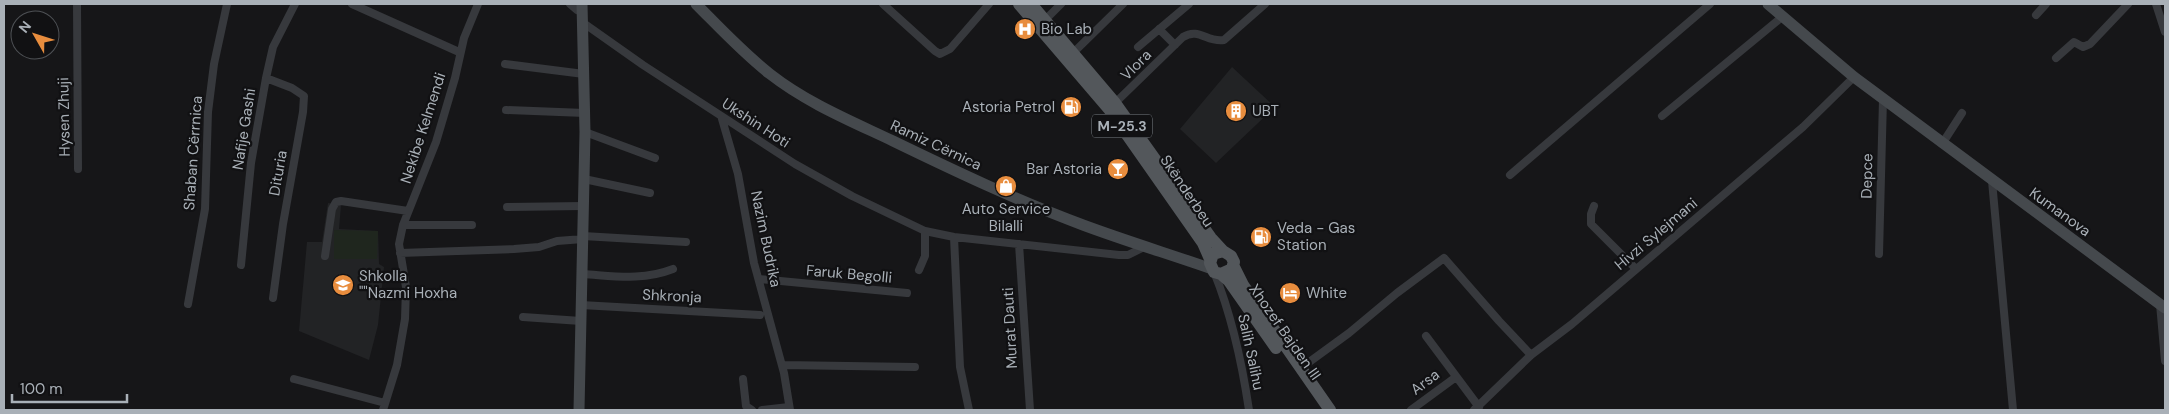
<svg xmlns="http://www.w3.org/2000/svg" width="2169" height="414" font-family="'DM Sans',sans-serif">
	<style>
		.built { fill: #222325 }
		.green { fill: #1f261e }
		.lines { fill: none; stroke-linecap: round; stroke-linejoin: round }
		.street { stroke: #37393d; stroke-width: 8 }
		.secondary { stroke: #45494d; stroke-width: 11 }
		.primary { stroke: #53575b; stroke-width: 12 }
		.labels { text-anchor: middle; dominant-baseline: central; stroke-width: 4.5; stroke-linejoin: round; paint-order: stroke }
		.shield { fill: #111113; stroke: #7b8086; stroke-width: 1 }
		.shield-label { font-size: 14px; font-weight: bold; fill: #a9b0b7 }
		.poi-label { font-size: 15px; fill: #a9b0b7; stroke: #111113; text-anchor: start }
		.street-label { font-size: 15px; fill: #a9b0b7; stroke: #111113 }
	</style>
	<rect width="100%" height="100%" fill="#161618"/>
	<path class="built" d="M1232,67L1275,107L1216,163L1180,129Z
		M328,203L341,205L339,229L378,231L379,264L384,267L378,325L369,360L299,331L307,242H322Z"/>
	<path class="green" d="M334,230L378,231L377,259H334Z"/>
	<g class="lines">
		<path class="street" d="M77,4L78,169
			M352,4L459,52
			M570,4L577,10L582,12
			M883,4L935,51L940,54L950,49L989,4
			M2156,4L2165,32
			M2036,15L2046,4
			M1045,20L1061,4
			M582,22L643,65L795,164L852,196L925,231L954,237L1119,255H1128L1144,247
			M1159,29L1175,45
			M1138,47L1189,4
			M1073,53L1123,4
			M2056,58L2074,42L2083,47L2090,44L2128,4
			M505,64L584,74
			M266,78L292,88L304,96L303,112L283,224L273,298
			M1115,103L1183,37C1199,27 1207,43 1224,40L1265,4
			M506,110L585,113
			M1662,116L1782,17
			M722,119L738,174L754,263L784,373L790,410
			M585,132L655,158
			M1942,144L1962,113
			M1510,175L1710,4
			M584,179L650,193
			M1992,181L2013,410
			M1594,206L1591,214V224L1636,269
			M507,207L583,206
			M403,225H472
			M583,236L686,242
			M954,237L960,367L969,410
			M1019,244L1030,410
			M400,253L514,249L539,247L557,241L583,239
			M1879,254L1883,99
			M325,256L332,209L336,202L341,201L408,211
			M241,265L251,163L266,78L273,47L295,4
			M919,270L925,256V231
			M1214,272C1232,316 1242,363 1249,410
			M583,274C615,276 642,281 673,269
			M759,279L907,293
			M188,304L205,209L208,112L214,64L227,4
			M2160,304L2165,361
			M581,305L760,315
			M523,317L581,321
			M1426,336L1479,407
			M782,365L915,367
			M1301,368L1349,333L1397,293L1444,258L1499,321L1531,355
			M294,379L385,403
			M743,379L746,406L752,410
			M383,410L397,365L405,319L406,287L399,244L403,225L436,142L455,78L464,38L478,4
			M762,410L789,407
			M1411,410L1456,377
			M1474,410L1531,355L1572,324L1803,127L1854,77"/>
		<path class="secondary" d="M696,4C720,28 743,53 770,74C807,103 851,121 893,141C955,171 1018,201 1083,225C1126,241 1169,254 1212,269
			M1768,4L1854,77L2165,308
			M579,410L585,132L582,4"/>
		<path class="primary" d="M1019,4L1109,109L1203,243L1210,259
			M1031,4L1115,103L1211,238L1223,251L1231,256L1234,262L1232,269L1221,274L1214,272L1210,263L1213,254L1223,251
			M1233,265L1243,285L1330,410
			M1221,274L1229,281L1276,348"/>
	</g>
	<defs>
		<g id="hospital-disc" transform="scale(1.125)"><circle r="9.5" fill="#e88d3e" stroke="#111113"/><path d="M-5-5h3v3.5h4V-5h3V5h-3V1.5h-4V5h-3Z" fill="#fff"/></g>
		<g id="fuel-disc" transform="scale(1.125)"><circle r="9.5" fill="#e88d3e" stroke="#111113"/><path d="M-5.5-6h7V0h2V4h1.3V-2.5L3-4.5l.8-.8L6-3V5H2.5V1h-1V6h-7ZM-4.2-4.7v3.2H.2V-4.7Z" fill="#fff"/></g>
		<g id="building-disc" transform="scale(1.125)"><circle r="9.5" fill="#e88d3e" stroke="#111113"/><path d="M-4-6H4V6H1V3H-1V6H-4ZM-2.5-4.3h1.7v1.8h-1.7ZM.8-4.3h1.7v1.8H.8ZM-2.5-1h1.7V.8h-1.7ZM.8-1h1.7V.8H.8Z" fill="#fff"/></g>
		<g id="bar-disc" transform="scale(1.125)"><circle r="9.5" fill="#e88d3e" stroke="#111113"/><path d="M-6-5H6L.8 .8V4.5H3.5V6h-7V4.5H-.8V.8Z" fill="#fff"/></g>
		<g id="shop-disc" transform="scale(1.125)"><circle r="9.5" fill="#e88d3e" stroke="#111113"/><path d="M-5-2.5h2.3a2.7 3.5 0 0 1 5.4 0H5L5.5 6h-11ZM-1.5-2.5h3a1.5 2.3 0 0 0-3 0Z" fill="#fff"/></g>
		<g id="school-disc" transform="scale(1.125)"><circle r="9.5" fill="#e88d3e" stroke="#111113"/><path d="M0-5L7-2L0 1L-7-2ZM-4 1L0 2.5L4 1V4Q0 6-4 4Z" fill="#fff"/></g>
		<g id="hotel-disc" transform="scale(1.125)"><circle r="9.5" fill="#e88d3e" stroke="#111113"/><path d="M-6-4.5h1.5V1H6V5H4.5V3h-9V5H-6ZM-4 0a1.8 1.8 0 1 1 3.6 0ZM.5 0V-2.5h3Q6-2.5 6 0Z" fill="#fff"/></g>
	</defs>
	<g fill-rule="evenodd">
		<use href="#hospital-disc" x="1025" y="29"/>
		<use href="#fuel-disc" x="1071" y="107"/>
		<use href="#building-disc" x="1236" y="111"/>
		<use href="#bar-disc" x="1118" y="169"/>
		<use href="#shop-disc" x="1006" y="186"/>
		<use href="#fuel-disc" x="1261" y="237"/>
		<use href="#school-disc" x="343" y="285"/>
		<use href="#hotel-disc" x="1290" y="293"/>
	</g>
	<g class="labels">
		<rect class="shield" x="1092" y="114.5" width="60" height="23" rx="4"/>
		<g class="shield-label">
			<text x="1122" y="126">M-25.3</text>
		</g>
		<g class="poi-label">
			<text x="1041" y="29">Bio Lab</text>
			<text x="1055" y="107" text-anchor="end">Astoria Petrol</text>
			<text x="1252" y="111">UBT</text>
			<text x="1102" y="169" text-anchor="end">Bar Astoria</text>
			<text x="1006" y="209" text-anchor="middle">Auto Service<tspan x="1006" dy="17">Bilalli</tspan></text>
			<text x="1277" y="228">Veda - Gas<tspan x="1277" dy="17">Station</tspan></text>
			<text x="359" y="276">Shkolla<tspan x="359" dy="17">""Nazmi Hoxha</tspan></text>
			<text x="1306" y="293">White</text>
		</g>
		<g class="street-label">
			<text transform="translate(1136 65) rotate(-45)">Vlora</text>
			<text transform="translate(64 117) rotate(-91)">Hysen Zhuji</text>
			<text transform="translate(756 123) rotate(33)">Ukshin Hoti</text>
			<text transform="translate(423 128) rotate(-72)">Nekibe Kelmendi</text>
			<text transform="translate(244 129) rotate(-81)">Nafije Gashi</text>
			<text transform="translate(936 145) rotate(25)">Ramiz Cërnica</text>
			<text transform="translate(193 153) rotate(-86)">Shaban Cërrnica</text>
			<text transform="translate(278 173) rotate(-80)">Dituria</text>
			<text transform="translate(1867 176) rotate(-89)">Depce</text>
			<text transform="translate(1187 191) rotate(56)">Skënderbeu</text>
			<text transform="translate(2060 212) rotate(36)">Kumanova</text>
			<text transform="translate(1656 234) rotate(-40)">Hivzi Sylejmani</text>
			<text transform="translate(766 239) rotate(78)">Nazim Budrika</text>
			<text transform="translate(849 274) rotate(5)">Faruk Begolli</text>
			<text transform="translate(672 296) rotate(3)">Shkronja</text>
			<text transform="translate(1010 328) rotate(-93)">Murat Dauti</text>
			<text transform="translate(1285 332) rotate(55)">Xhozef Bajden III</text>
			<text transform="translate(1251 352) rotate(78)">Salih Salihu</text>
			<text transform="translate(1425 382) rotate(-37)">Arsa</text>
		</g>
	</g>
	<rect width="2169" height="414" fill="none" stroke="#a9b0b7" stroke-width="10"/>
	<g transform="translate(35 35) rotate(309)"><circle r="24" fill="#111113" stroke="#4e5155"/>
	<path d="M0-4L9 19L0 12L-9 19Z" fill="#e88d3e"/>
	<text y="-8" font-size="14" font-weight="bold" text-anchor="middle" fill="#a9b0b7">N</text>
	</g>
	<path d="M12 394v8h115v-8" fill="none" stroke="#a9b0b7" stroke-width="2.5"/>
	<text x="20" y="394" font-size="15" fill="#a9b0b7" stroke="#111113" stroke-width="4" paint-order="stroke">100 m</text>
</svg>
